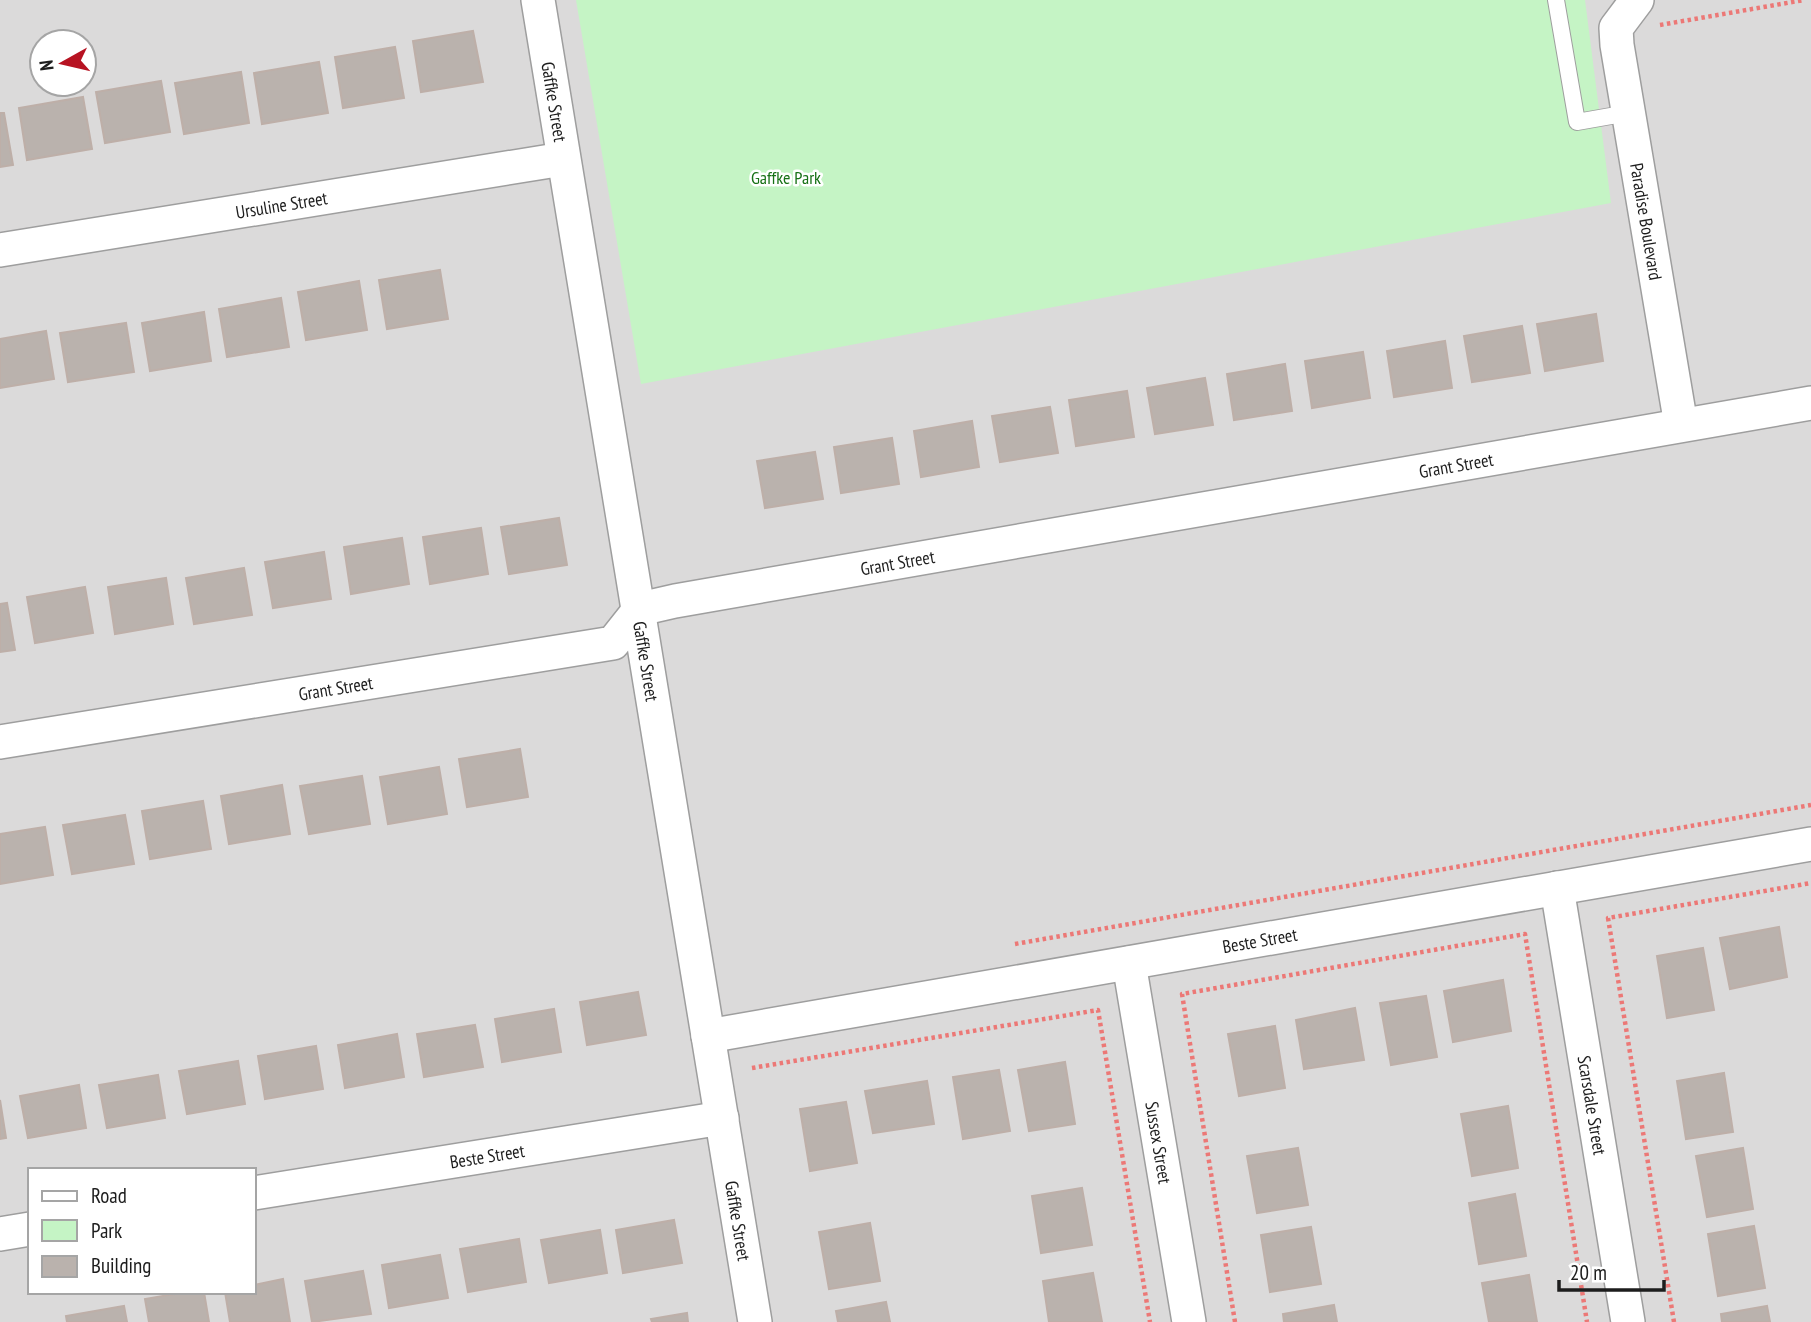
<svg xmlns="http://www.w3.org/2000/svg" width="1811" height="1322" font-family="'PT Sans Narrow',sans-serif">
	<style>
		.residential { fill: #dbdada; fill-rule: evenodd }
		.park { fill: #c5f4c5 }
		.building { fill: #bab2ad; stroke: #beafa8; stroke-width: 2 }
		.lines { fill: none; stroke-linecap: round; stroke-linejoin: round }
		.service-casing { stroke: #9e9e9e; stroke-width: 18 }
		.minor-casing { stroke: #9e9e9e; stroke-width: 36 }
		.path { stroke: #ec7876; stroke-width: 4.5; stroke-dasharray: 3.5 3.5; stroke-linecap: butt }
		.service { stroke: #fff; stroke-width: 16 }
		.minor { stroke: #fff; stroke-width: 33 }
		.labels { text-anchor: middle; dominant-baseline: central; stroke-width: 5; stroke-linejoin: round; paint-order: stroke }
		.street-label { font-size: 18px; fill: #1d1d1d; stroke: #fff }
		.park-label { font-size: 18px; fill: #177116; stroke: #fff }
	</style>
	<rect width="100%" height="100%" fill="#ede9e4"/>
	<path class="residential" d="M0,0H1811V1322H0ZM42,42H84V84H42ZM30,1170H254V1292H30Z"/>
	<path class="park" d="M576,0H1585L1611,203L641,384Z"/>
	<path class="building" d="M473,31L483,82L421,92L413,41Z
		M395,47L404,98L343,108L335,57Z
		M319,62L328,113L262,124L254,73Z
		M241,72L249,123L184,134L175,83Z
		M161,81L170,132L105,143L96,92Z
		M83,97L92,149L27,160L19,108Z
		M0,113H4L13,165L0,167Z
		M440,270L448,319L387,329L379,280Z
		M359,281L367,330L306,340L298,292Z
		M281,298L289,347L227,357L219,309Z
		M204,312L211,361L150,371L142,323Z
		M1596,314L1603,361L1545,371L1537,324Z
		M126,323L134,372L68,382L60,333Z
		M1522,326L1530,373L1472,382L1464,336Z
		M46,331L54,379L0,388V339Z
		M1445,341L1452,388L1394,397L1387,351Z
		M1363,352L1370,398L1312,408L1305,361Z
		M1285,364L1292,411L1234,420L1227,374Z
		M1205,378L1213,425L1155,434L1147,388Z
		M1127,391L1134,437L1076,446L1069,400Z
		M1050,407L1058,453L1000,462L992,416Z
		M972,421L979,467L921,477L914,431Z
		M892,438L899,484L841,493L834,447Z
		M815,452L823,499L765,508L757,461Z
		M559,518L567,565L509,574L501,527Z
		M481,528L488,574L430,584L423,537Z
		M402,538L409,584L351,594L344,547Z
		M324,552L331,599L273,608L265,562Z
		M244,568L252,615L194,624L186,578Z
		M166,578L173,624L115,634L108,587Z
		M85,587L93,633L35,643L27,597Z
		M7,603L15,650L0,652V604Z
		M520,749L528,797L467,807L459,759Z
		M439,767L447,814L388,824L380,777Z
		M362,776L370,824L309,834L300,786Z
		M282,785L290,834L229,844L221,796Z
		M203,801L211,849L150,859L142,811Z
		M125,815L134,864L72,874L63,825Z
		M45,827L53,875L0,884V834Z
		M1779,927L1787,977L1730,989L1720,938Z
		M1703,948L1714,1010L1667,1018L1657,956Z
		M1503,980L1511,1031L1453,1042L1444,991Z
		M638,992L646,1035L587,1045L580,1002Z
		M1426,996L1437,1057L1391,1065L1380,1003Z
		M1355,1008L1364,1060L1304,1069L1296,1020Z
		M554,1009L561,1052L502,1062L495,1019Z
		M475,1025L483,1067L424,1077L417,1034Z
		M1275,1026L1285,1088L1239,1096L1228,1034Z
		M397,1034L404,1077L345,1088L338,1045Z
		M316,1046L323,1089L265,1099L258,1056Z
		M238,1061L245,1104L187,1114L179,1071Z
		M1065,1062L1075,1124L1029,1131L1018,1070Z
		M999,1070L1010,1131L963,1139L953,1077Z
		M1724,1073L1733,1132L1686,1139L1677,1081Z
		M158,1075L165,1118L107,1128L99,1085Z
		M927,1081L934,1124L873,1133L865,1091Z
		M79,1085L86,1128L28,1138L20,1096Z
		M0,1100L6,1138L0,1139Z
		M846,1102L857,1163L810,1171L800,1109Z
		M1508,1106L1518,1168L1472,1176L1461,1114Z
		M1298,1148L1308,1205L1257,1213L1247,1156Z
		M1743,1148L1753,1209L1707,1217L1696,1156Z
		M1082,1188L1092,1245L1041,1253L1032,1196Z
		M1515,1194L1526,1256L1479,1264L1469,1203Z
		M674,1220L682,1263L623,1273L616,1230Z
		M870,1223L880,1281L829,1289L819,1232Z
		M1754,1226L1765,1288L1718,1296L1708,1234Z
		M1311,1227L1321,1284L1270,1292L1261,1235Z
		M600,1230L607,1273L549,1283L541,1240Z
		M519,1239L526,1282L468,1292L460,1249Z
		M440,1255L448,1298L389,1308L382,1265Z
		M363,1271L371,1314L312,1322L305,1281Z
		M1093,1273L1102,1322H1049L1043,1281Z
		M1529,1275L1537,1322H1489L1482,1283Z
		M283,1279L290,1322H230L225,1292H254V1285Z
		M186,1292H204L209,1322H149L145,1299Z
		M886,1302L890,1322H838L836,1311Z
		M1334,1305L1337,1322H1284L1283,1314Z
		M124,1306L127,1322H67L66,1316Z
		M1767,1306L1770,1322H1722L1721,1314Z
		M687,1313L688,1322H652L651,1319Z"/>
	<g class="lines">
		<g class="service-casing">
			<path id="service" d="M1556,0L1577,122L1628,113"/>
		</g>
		<g class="minor-casing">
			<g id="minor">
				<path id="s1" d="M538,0L755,1322"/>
				<path id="s2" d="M1637,0L1616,28L1617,45L1681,425"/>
				<path id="s3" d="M0,250L563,159"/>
				<path id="s4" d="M0,742L613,643L640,609L675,601L1811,403"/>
				<path id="s5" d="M1557,888L1628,1322"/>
				<path id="s6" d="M1129,963L1189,1322"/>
				<path id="s7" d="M708,1036L1811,844"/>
				<path id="s8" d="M254,1193L722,1118"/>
				<path d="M0,1234L30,1229"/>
			</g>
		</g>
		<path class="path" d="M1660,25L1804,0
			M1015,944L1811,805
			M752,1068L1098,1010L1150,1322
			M1235,1322L1182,994L1525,934L1587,1322
			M1674,1322L1608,918L1811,883"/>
		<use href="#service" class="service"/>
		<use href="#minor" class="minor"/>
	</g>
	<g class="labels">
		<g class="street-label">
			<text stroke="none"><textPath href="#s1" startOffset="103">Gaffke Street</textPath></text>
			<text stroke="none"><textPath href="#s3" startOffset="285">Ursuline Street</textPath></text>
			<text stroke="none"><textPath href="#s2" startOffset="231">Paradise Boulevard</textPath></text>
			<text stroke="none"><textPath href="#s4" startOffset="1493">Grant Street</textPath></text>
			<text stroke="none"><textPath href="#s4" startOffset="926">Grant Street</textPath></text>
			<text stroke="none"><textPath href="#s1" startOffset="670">Gaffke Street</textPath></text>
			<text stroke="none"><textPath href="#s4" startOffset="340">Grant Street</textPath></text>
			<text stroke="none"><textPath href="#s7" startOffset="560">Beste Street</textPath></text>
			<text stroke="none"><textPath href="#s5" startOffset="220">Scarsdale Street</textPath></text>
			<text stroke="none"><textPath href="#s6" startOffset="182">Sussex Street</textPath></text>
			<text stroke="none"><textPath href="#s8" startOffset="236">Beste Street</textPath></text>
			<text stroke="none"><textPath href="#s1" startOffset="1237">Gaffke Street</textPath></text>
		</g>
		<g class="park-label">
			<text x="786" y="177">Gaffke Park</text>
		</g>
	</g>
	<rect x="28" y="1168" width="228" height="126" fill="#ffffff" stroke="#a5a5a5" stroke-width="2"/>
	<rect x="42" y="1191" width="35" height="10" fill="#ffffff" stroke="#a5a5a5" stroke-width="2"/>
	<text x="91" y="1203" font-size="21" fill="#1d1d1d">Road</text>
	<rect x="42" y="1220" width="35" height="21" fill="#c5f4c5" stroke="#a5a5a5" stroke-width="2"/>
	<text x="91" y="1238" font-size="21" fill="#1d1d1d">Park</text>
	<rect x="42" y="1256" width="35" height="21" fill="#bab2ad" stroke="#a5a5a5" stroke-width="2"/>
	<text x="91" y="1273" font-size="21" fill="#1d1d1d">Building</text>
	<g transform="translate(63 63) rotate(262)"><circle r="33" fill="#ffffff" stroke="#a5a5a5" stroke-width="2"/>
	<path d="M0-5L12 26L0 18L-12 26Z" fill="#b71322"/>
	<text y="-10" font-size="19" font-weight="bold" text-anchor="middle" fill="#1d1d1d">N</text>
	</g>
	<path d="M1559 1280v10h105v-10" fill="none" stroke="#1d1d1d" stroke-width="3.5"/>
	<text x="1570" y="1280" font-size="21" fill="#1d1d1d" stroke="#ffffff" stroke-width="5" paint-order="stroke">20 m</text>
</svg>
